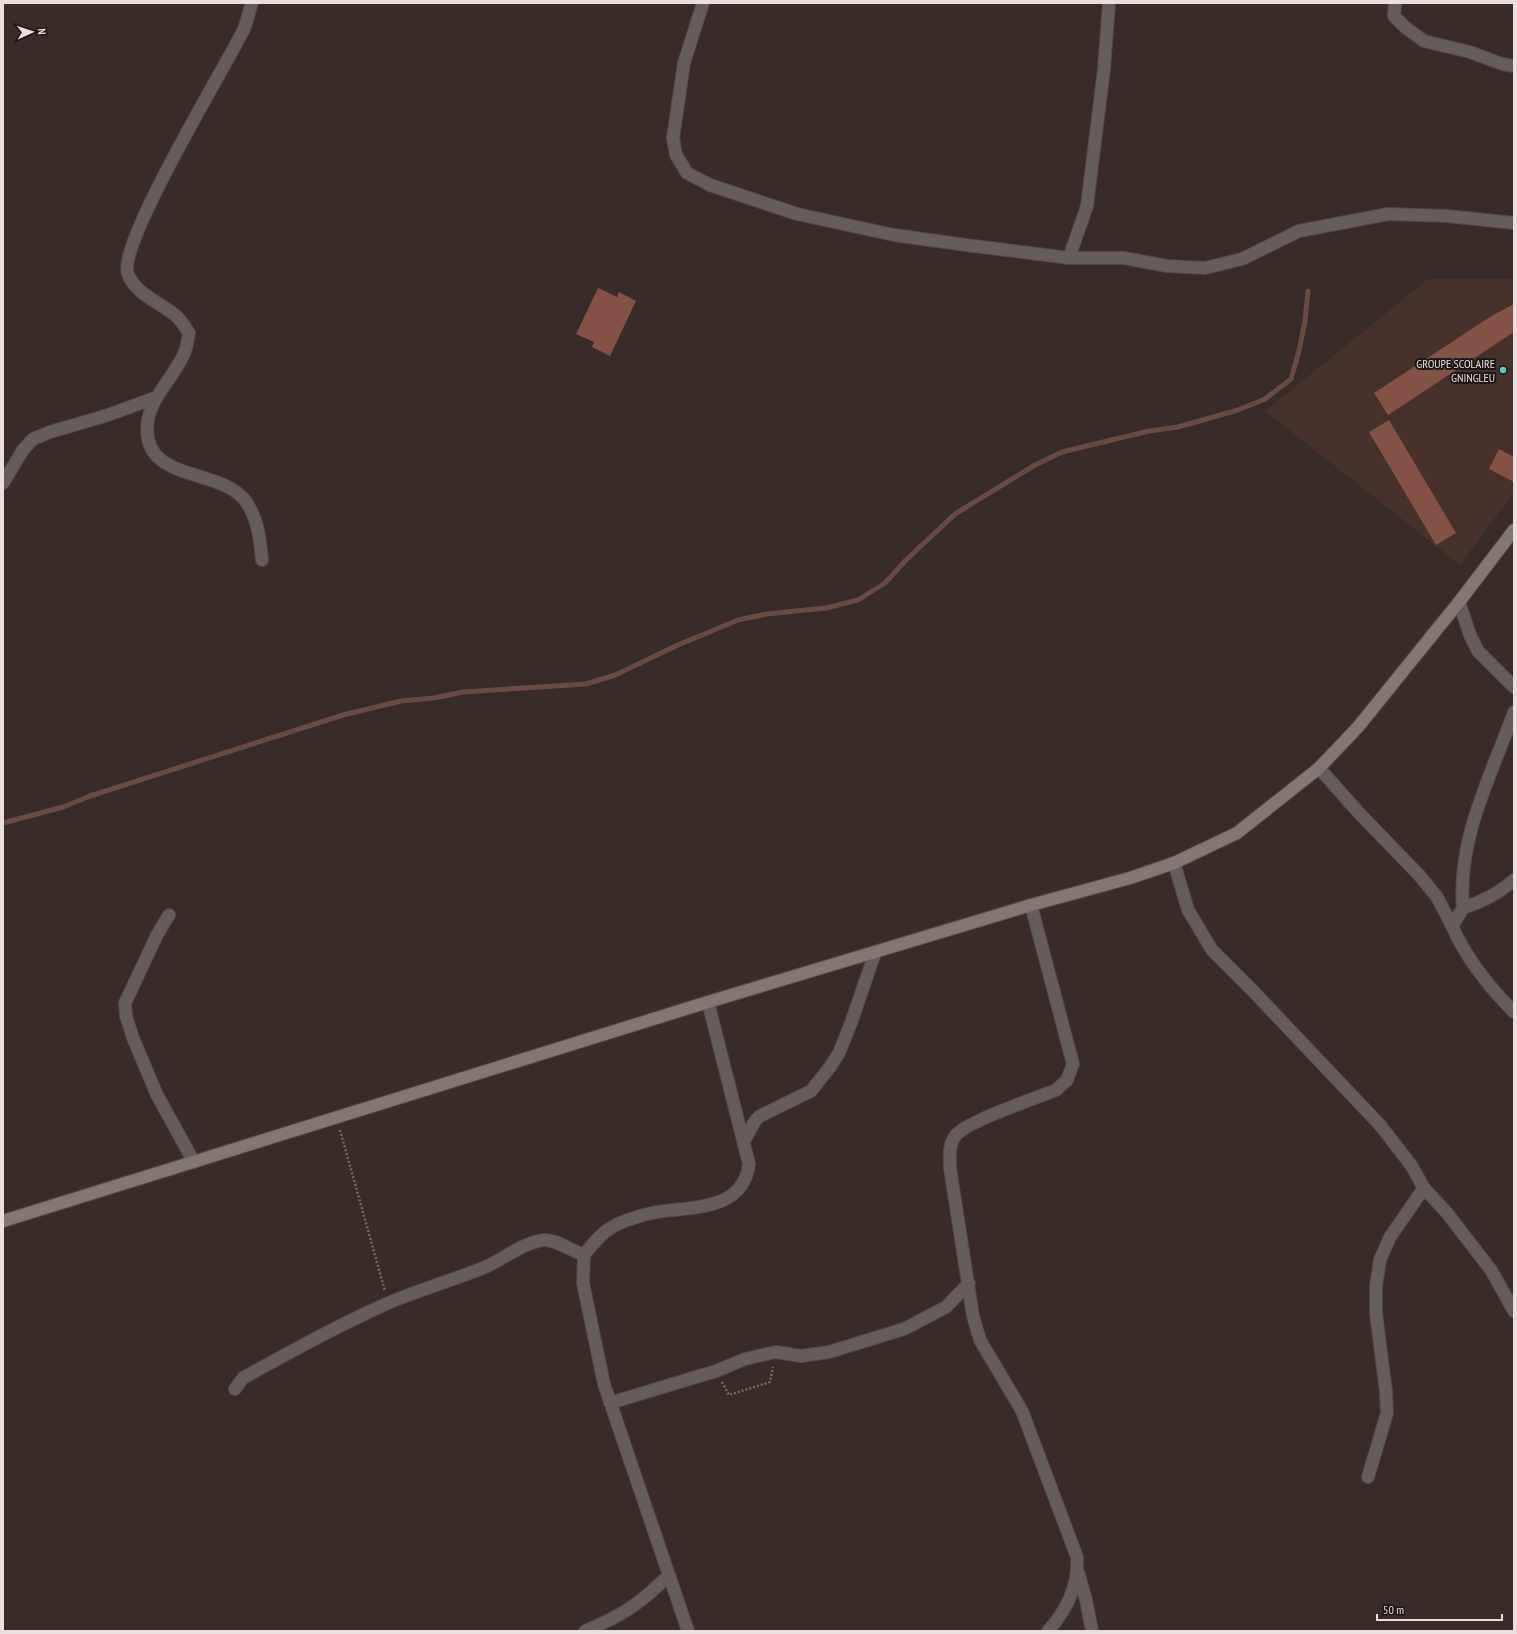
<svg xmlns="http://www.w3.org/2000/svg" width="1517" height="1634" font-family="'PT Sans Narrow',sans-serif">
	<style>
		.built { fill: #46312b }
		.lines { fill: none; stroke-linecap: round; stroke-linejoin: round }
		.stream { stroke: #6a4b44; stroke-width: 5 }
		.building { fill: #825245 }
		.street-casing { stroke: #554844; stroke-width: 14 }
		.secondary-casing { stroke: #554844; stroke-width: 14 }
		.path { stroke: #756865; stroke-width: 2.5; stroke-dasharray: 2 2; stroke-linecap: butt }
		.street { stroke: #655d5b; stroke-width: 12 }
		.secondary { stroke: #837774; stroke-width: 12 }
		.poi-dot { fill: #57cec1; stroke: #1c1513; stroke-width: 1.5 }
		.labels { text-anchor: middle; dominant-baseline: central; stroke-width: 4; stroke-linejoin: round; paint-order: stroke }
		.poi-label { font-size: 12px; fill: #e9dfdc; stroke: #1c1513; text-anchor: end }
	</style>
	<rect width="100%" height="100%" fill="#392b27"/>
	<path class="built" d="M1428,279H1514V492L1460,565L1265,411Z"/>
	<g class="lines">
		<path class="stream" d="M3,823L63,807L90,796L343,715L401,701L434,698L463,692L586,684L615,675L678,645L738,620L767,614L826,608L858,600L885,583L906,560L955,514L1035,465L1062,452L1149,431L1178,427L1238,410L1265,399L1291,379L1299,351L1305,321L1308,291"/>
	</g>
	<path class="building" d="M598,288L617,297L619,292L636,301L610,356L592,347L594,342L576,334Z
		M1514,304V332L1388,415L1374,393L1493,315Z
		M1389,420L1456,533L1436,545L1369,432Z
		M1499,449L1514,457V482L1489,469Z"/>
	<g class="lines">
		<g class="street-casing">
			<path id="street" d="M252,3C249,12 247,21 244,29C226,66 116,246 128,274C136,295 160,302 176,316C181,320 185,327 189,333C188,339 187,345 185,351C177,374 152,395 148,420C138,482 217,467 244,499C258,517 260,539 262,560
				M703,3L684,63L673,138L676,155L687,173L710,185L797,214L894,235L966,245L1069,258H1124L1167,266L1205,268L1242,259L1299,231L1388,214L1447,216L1514,223
				M1395,3L1394,16L1406,28L1424,41L1470,52L1502,64L1514,66
				M1069,258L1087,206L1104,69L1109,3
				M3,483L23,450L33,439L50,432L108,415L157,397
				M1459,602L1470,635L1478,651L1514,687
				M1319,768L1359,813L1419,875L1437,897L1452,926
				M1174,863L1188,910L1212,950L1253,991L1380,1125L1411,1165L1424,1188L1447,1213L1491,1270L1514,1311
				M1514,880C1499,893 1482,902 1463,908L1452,926C1466,958 1489,987 1514,1012
				M1031,905L1073,1064L1067,1080L1056,1090C1034,1099 970,1120 956,1135C948,1144 950,1157 950,1168L973,1316L980,1340L1022,1411L1077,1557C1079,1585 1066,1611 1048,1631
				M1463,908C1457,839 1491,776 1514,712
				M169,915L157,935L125,1003L126,1016L133,1038L157,1095L194,1162
				M744,1141L755,1121L760,1116L811,1091L830,1067L839,1053L851,1023L875,953
				M584,1255L583,1283L604,1384L688,1631
				M235,1389L243,1378C290,1352 337,1326 386,1304C418,1290 451,1281 483,1268C503,1260 521,1243 544,1240C555,1239 572,1251 584,1255C595,1241 604,1230 620,1223C630,1219 642,1215 652,1213C688,1206 743,1213 749,1164L708,1002
				M610,1403L716,1371L745,1359L776,1352L801,1356L829,1352L904,1329L946,1307L969,1283
				M1368,1477L1387,1413L1386,1392L1376,1313V1286L1380,1260L1390,1237L1424,1188
				M1078,1572L1086,1600L1092,1631
				M585,1631C622,1616 641,1603 669,1575"/>
		</g>
		<g class="secondary-casing">
			<path id="secondary" d="M3,1221L708,1002L1031,905L1130,878L1174,863L1237,833L1319,768L1358,727L1459,602L1514,530"/>
		</g>
		<path class="path" d="M340,1130L385,1291
			M722,1382L729,1395L770,1382L773,1367"/>
		<use href="#street" class="street"/>
		<use href="#secondary" class="secondary"/>
	</g>
	<circle class="poi-dot" cx="1503" cy="370" r="4"/>
	<g class="labels">
		<g class="poi-label">
			<text x="1495" y="363">GROUPE SCOLAIRE<tspan x="1495" dy="14">GNINGLEU</tspan></text>
		</g>
	</g>
	<rect width="1517" height="1634" fill="none" stroke="#e9dfdc" stroke-width="8"/>
	<g transform="translate(32 32) rotate(87)" stroke="#1c1513" stroke-width="3" paint-order="stroke">
	<path d="M0-3L7 15L0 10L-7 15Z" fill="#e9dfdc"/>
	<text y="-6" font-size="11" font-weight="bold" text-anchor="middle" fill="#e9dfdc">N</text>
	</g>
	<path d="M1377 1614v6h125v-6" fill="none" stroke="#e9dfdc" stroke-width="2"/>
	<text x="1383" y="1614" font-size="12" fill="#e9dfdc" stroke="#1c1513" stroke-width="3" paint-order="stroke">50 m</text>
</svg>
